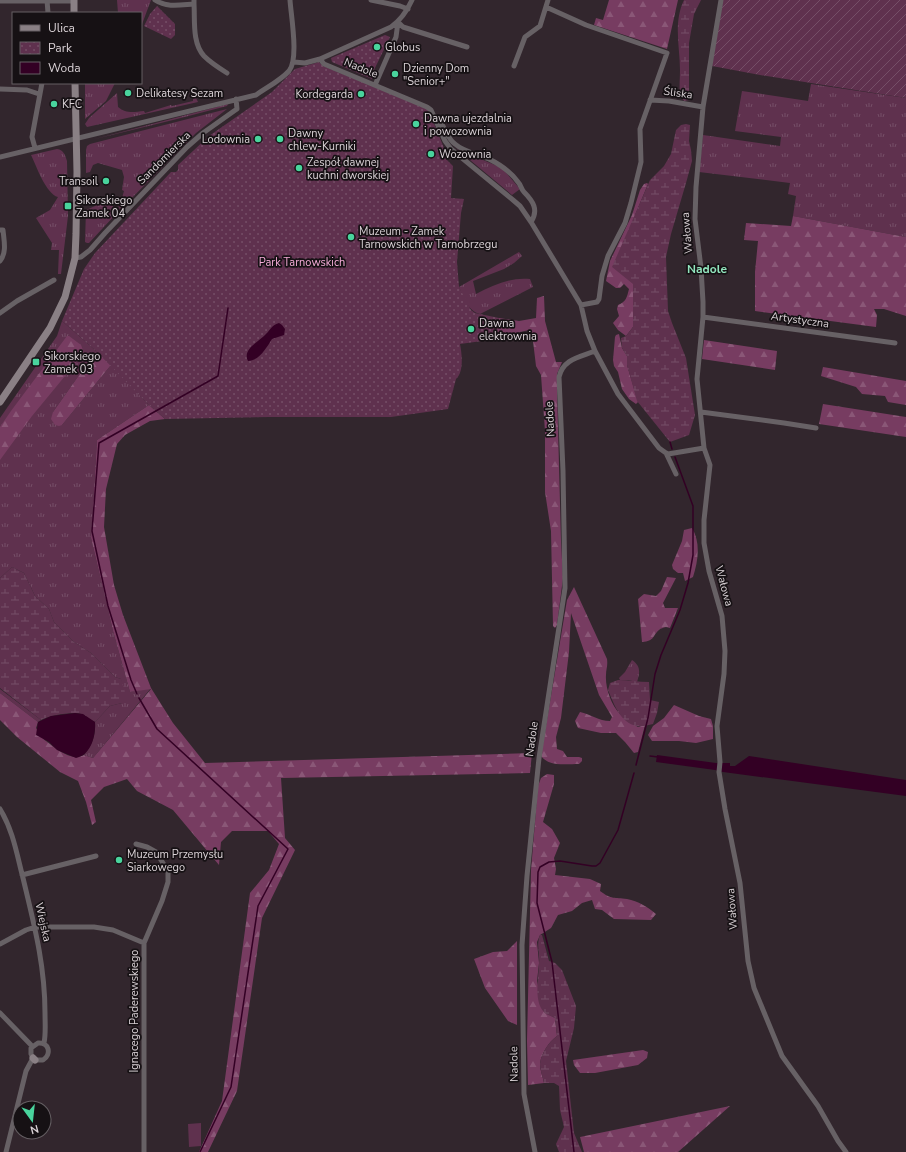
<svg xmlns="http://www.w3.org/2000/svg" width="906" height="1152" font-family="'Nunito Sans',sans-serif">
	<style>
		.grass { fill: url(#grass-tufts) }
		.forest { fill: url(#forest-firs) }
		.wetland { fill: url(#wetland-marsh) }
		.park { fill: url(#park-dots) }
		.garden { fill: url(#garden-furrows) }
		.pitch { fill: #5f314e }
		.water { fill: #330024 }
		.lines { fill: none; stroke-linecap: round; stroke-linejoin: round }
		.stream { stroke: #330024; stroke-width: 1.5 }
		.street { stroke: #676165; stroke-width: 5 }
		.secondary { stroke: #8a8085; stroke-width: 7 }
		.poi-dot { fill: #49d49d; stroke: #161114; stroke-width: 1.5 }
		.labels { text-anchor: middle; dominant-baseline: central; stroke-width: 3.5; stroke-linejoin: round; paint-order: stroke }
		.poi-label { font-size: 11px; fill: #dad2d6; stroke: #161114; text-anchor: start }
		.street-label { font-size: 11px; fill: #dad2d6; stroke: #161114 }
		.park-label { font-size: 11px; fill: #f5acd8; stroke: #161114 }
		.neighbourhood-label { font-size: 12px; font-weight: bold; fill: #92e6be; stroke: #161114 }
	</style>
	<defs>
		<pattern id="grass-tufts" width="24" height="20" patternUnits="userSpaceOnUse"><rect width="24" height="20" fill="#5f314e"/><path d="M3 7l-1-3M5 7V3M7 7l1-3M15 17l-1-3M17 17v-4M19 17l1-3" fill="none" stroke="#754e67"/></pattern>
		<pattern id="forest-firs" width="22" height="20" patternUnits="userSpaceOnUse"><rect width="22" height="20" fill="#773c61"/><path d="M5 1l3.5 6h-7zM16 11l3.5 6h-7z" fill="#8a5777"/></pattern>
		<pattern id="wetland-marsh" width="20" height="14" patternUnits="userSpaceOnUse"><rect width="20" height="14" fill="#5f314e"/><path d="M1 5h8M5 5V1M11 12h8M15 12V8" fill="none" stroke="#754e67"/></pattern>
		<pattern id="park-dots" width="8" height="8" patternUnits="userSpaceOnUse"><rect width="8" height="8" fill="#5f314e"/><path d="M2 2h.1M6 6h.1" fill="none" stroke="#754e67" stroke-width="1.8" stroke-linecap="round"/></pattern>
		<pattern id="garden-furrows" width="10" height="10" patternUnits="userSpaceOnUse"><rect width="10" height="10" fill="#5f314e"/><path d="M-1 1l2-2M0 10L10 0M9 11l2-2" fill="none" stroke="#754e67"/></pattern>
	</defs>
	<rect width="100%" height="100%" fill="#32262d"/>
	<path class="grass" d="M117,0H151L141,27V13H118Z
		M85,83H115L106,101L85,119Z
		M811,84L906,98V237L793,216L796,196L788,194L790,183L699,172L703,135L780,146L781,137L735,131L742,91L808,101Z
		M117,93L118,107C126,114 134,112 144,111L145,113L171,105L172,106L193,101V96L196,98L198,102L87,127L85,124L89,118Z
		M228,104L227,106L173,120L95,139Z
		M227,109L196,133L120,210L117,202L120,204L124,201L122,198L124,191L122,190L124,177L122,170L98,163L93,165L90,172L86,173V150L87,146L90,144Z
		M452,145L457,149L502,168L520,189L512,195Z
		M57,149C64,150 65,155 67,161L68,216L61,274H58L59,250H51L52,243L36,218L50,210L58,197C46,194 36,165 31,155Z
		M104,201L106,202L107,205H110L111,202L116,214L89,243H87L85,242L86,210L102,203V204L105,203Z
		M519,252L522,256L514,263L504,269L473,281L476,294C493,285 511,277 530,279L533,287L480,314C468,311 464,298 459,287Z
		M62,321L96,351L53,412L62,425L111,365L149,405L97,440L91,538L113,631L130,692L151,688L93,758L84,755C92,745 96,735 95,722L110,706L122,703L121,679L115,677L91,653L74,642L54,622L49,609L35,596L24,573L12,567L0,578V418L57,336Z
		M632,660C641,666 640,673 637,682L628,680H620L619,678L625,672Z
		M0,689L41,720L38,722L0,693Z"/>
	<path class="forest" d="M609,0H678L667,49L594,25L596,18L603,20Z
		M647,183L648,184L635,215L633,327L626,336L618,330L613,323L619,316L617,309L618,305C626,302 627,297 629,289L624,284L620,288H616L606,281L610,261L632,215L640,190L644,184Z
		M793,216L906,237V316L884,309H874L877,315L876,327L755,311V272L758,241L744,240L746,223L791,226Z
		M544,296L545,321L556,362H562L557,374V390L561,541L563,578L557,625L555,628L553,626L551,531L545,492V431L541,375L536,366L533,341L529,330L520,332L497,339L499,318L519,321L536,318L537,298Z
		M619,334L622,348L627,356V365L638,402L636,404L629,399L622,389L618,372L614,366L613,360L615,337L616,335Z
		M67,336H69L81,345L84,353L32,416L0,460V427L11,411Z
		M704,340L777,351L775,370L702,359Z
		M96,351L111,365L62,425L59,426L55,425L51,419L53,412Z
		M823,367L906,381V405L888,402L885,396L862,394L856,387L821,376Z
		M823,404L906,417V437L819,424Z
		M149,405L165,419L150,421L125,435L117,444L106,489L104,527L114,585L123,615L151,688L173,723L205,763L532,753L530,773L281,778L285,838L295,850L262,918L237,1091L208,1152H199L222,1101L250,893L269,870L279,844L268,831H232L221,842L219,865L173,810L137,791L127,779L104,787L91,800L96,822L92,825L86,802L78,781L60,772L17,737L0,720V693L38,722L36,728C39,732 42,739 46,741C55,748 71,762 84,755L93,758L151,689L130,692L113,631L91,538L97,440Z
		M692,528C701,543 698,561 693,577L685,581L683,573H678L673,569L672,565L682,541L684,530Z
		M667,577L676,578L663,603L665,608H678L670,628L666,627C663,628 661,628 659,630C652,636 655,641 642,642L638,599L644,594L656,596L661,591Z
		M574,587L607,659C608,666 606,669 606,675C605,687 611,705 620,714C624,719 632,723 638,727L645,725L638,752L634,753L625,742L616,733H601L578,728L575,721L580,712C590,714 599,721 610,721L612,717L599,695L571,613L569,652L561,718L556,737L557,749L563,751L567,757H579L582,758V761L579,764C567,764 549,767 541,756L567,600Z
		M674,705L699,716L711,719L713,726V739L696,743L679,741H652L648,735L653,726L664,718Z
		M547,774L554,775V784L543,822L552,829L560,843L554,858L556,869L555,875L590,879L601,884L600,891C612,900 614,897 627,899C638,901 648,907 656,914L651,920L614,919L602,910L595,909L592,900L582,903L572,911L558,915L551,928L540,935L537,942L539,963L537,981L544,1012L555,1018L557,1036C549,1042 541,1053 540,1064C540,1070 543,1077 544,1083L528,1085L527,1041L531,870L538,786L541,778Z
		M517,941V1025L508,1021L485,988L474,959L493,952L507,951Z
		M643,1050L648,1052L647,1058L638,1065L595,1073H580L574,1065L573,1060Z
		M730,1106L678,1152H584L580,1137Z"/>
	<path class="wetland" d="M684,0H701L694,14L689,43V100L684,101L680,95C679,87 680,79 680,70C680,47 673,23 684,0Z
		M686,124L690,125L689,141L691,150L692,161L686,183L671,234L666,257L668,311L672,323L686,358L695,415L689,435L670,442L637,401L627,365V356L622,348L621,338L626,336L633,327V284L612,267L650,180L664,166L671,154L676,130L681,125Z
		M12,567L24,573L35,596L49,609L54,622L74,642L91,653L115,677L121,679L126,696L122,703L110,706L95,722C90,720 86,716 81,714C73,711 48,716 41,720L0,688V578Z
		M618,680C629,680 638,682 649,682L650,700L659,702L657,713L653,724C648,725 641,727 637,726C620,723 614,704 608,690L610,683Z
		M540,935H542L549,961L555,963L562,970L576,1006L574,1028L566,1061L574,1133L582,1152H559L556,1144L564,1127L560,1110L559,1086L554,1083H544C543,1077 540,1070 540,1064C541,1053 549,1042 557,1036L555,1018C552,1016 546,1015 544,1012C533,1001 539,976 539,963C540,953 536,945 540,935Z"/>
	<path class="park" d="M157,6L175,24V35L171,39L144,26L150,14Z
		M385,35L390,37L374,70L375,72L372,79L332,62L331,58Z
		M319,62L323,66L428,109L444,148L442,155L453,166L451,198L464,199L461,213L457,262L459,287L471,310L475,313L499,318L497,339L460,344C462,354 464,372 456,379L448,409L391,417H269L165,419L149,405L96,351L62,321L84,269L95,253L171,172H176L178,170V165L209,136L272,92L295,69Z"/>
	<path class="garden" d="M723,0H906V98L760,75L712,66Z"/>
	<path class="pitch" d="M350,55L362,60L357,71L345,66Z
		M201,1123V1146L189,1147L188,1124Z"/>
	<path class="water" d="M279,323L282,325L285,329L284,335L272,339C267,347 259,361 248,361C242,350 258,342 264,336C270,331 271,325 279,323Z
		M75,713L83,714L95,722C96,736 91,755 76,758L57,750L49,742L36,735L38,722L51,716Z
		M657,755L716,763H730V766H735L749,756L906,780V796L723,772L715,770L656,762Z"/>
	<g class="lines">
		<path class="stream" d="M670,442L672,449
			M137,694L131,680L108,606L92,531L99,443L218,376L228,308
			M139,698L157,729L288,849L258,906L231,1087L200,1152
			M650,756L658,757
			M636,765L648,718L655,674L661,655L680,610L688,583L693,555V506L675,457
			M574,1152L552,962L537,903L538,872L540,867L549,862L560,861L592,866H596L600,863L618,830L634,773"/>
		<path class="street" d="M47,0L48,13
			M155,0C167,8 180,5 194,4V0
			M371,0L400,6L408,9
			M721,0L703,107L696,187L695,219L701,268L703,302V317L697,379L704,448L710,465L704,520V543L709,571L722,616L725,651L724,674L717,726L720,762L719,772L725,809L740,883L748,961L754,988L782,1056L818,1106L838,1141L846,1152
			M0,1H74
			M194,4C195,20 192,43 204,56C211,63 219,68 227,73
			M546,7L586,25L667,53L640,129L641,162L631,203L625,223L608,256L602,276L599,299L597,302L581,305
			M398,22L403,27L467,47
			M320,59L324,64L427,107L431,110L445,141L451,149L513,200L520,206L531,222L581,305L587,331L595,351L618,394L659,448L666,453L668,454L704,448
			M294,62L305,63L320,59L391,27C401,20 407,11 412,0
			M514,66L525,37L540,26L548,0
			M375,85L396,37L398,22
			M0,89L27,90L39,94
			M650,100L669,101L703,107
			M435,117C446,124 445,137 455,144C464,152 478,154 489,159C499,164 511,172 518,182C521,185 521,189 524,192C533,201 539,210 531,222
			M35,148L32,137L42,83
			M0,157L256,95C267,87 280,81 289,71C299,59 291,16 290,0
			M0,230H3C4,241 7,252 0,261
			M75,258L81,257L90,250L105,233L187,147L203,133L234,111L237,109L236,99
			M0,313L17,301L54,280
			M703,317L895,343
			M701,412L784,423L816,428
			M666,453L676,474
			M0,809C13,830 17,855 23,878C34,924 45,965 45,1013C45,1023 46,1034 44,1043
			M136,844L147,847L156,852L168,871V882L162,901L144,943V1152
			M22,875L96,856
			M0,944L26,930L35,927H94L113,930L144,943
			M0,1013L32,1046
			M6,1152L26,1071L33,1058L31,1054V1048L38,1043C49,1042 52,1054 43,1060H35
			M535,1152L524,1094L522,945L527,876L539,758L565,588L563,471L559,377C563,359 580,357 595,351"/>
		<path class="secondary" d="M74,0V13
			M0,402L50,328L65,297L75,258L76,234L77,172L75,83
			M33,1058L35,1060"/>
	</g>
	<g class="poi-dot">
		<circle cx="377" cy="47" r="4"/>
		<circle cx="395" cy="74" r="4"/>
		<circle cx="128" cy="93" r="4"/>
		<circle cx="361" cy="94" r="4"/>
		<circle cx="54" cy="104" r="4"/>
		<circle cx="416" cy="124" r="4"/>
		<circle cx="258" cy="139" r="4"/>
		<circle cx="280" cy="139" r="4"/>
		<circle cx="431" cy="154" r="4"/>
		<circle cx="299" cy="168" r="4"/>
		<circle cx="106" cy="181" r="4"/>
		<rect x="64" y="202" width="8" height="8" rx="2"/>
		<circle cx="351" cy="237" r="4"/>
		<circle cx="471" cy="329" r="4"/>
		<rect x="32" y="358" width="8" height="8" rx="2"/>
		<circle cx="119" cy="860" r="4"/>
	</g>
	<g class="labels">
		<g class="poi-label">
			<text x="385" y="47">Globus</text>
			<text x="403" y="68">Dzienny Dom<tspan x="403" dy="13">"Senior+"</tspan></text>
			<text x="136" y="93">Delikatesy Sezam</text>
			<text x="353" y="94" text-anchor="end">Kordegarda</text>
			<text x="62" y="104">KFC</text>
			<text x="424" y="118">Dawna ujezdalnia<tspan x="424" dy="13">i powozownia</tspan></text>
			<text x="288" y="133">Dawny<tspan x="288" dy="13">chlew-Kurniki</tspan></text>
			<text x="250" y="139" text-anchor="end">Lodownia</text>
			<text x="439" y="154">Wozownia</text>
			<text x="307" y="162">Zespół dawnej<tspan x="307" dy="13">kuchni dworskiej</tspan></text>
			<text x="98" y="181" text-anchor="end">Transoil</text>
			<text x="76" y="200">Sikorskiego<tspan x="76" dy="13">Zamek 04</tspan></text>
			<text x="359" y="231">Muzeum - Zamek<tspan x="359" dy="13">Tarnowskich w Tarnobrzegu</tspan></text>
			<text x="479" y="323">Dawna<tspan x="479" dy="13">elektrownia</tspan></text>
			<text x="44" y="356">Sikorskiego<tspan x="44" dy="13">Zamek 03</tspan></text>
			<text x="127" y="854">Muzeum Przemysłu<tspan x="127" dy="13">Siarkowego</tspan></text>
		</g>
		<g class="street-label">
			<text transform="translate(361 68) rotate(22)">Nadole</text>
			<text transform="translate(678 93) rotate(8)">Śliska</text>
			<text transform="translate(164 158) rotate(-45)">Sandomierska</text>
			<text transform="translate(687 233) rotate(-95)">Wałowa</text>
			<text transform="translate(800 320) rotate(8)">Artystyczna</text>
			<text transform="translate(550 419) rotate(-93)">Nadole</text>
			<text transform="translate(724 586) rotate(75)">Wałowa</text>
			<text transform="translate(532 739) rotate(-82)">Nadole</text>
			<text transform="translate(732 909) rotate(-94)">Wałowa</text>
			<text transform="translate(43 922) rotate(77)">Wiejska</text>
			<text transform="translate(134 1011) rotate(-90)">Ignacego Paderewskiego</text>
			<text transform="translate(514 1064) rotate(-91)">Nadole</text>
		</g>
		<g class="park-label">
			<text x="302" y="262">Park Tarnowskich</text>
		</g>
		<g class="neighbourhood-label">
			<text x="707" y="269">Nadole</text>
		</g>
	</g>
	<rect x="12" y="12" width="130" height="72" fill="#161114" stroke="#645e62"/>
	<rect x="20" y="25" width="20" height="6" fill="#8a8085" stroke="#645e62"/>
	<text x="48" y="32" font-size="12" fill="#dad2d6">Ulica</text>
	<rect x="20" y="42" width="20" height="12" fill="url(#park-dots)" stroke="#645e62"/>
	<text x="48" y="52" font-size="12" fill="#dad2d6">Park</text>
	<rect x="20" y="62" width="20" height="12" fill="#330024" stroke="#645e62"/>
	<text x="48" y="72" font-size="12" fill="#dad2d6">Woda</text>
	<g transform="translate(32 1120) rotate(165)"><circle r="19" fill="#161114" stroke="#645e62"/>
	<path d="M0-3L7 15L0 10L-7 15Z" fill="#49d49d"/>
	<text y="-6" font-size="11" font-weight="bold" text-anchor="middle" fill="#dad2d6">N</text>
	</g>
</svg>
